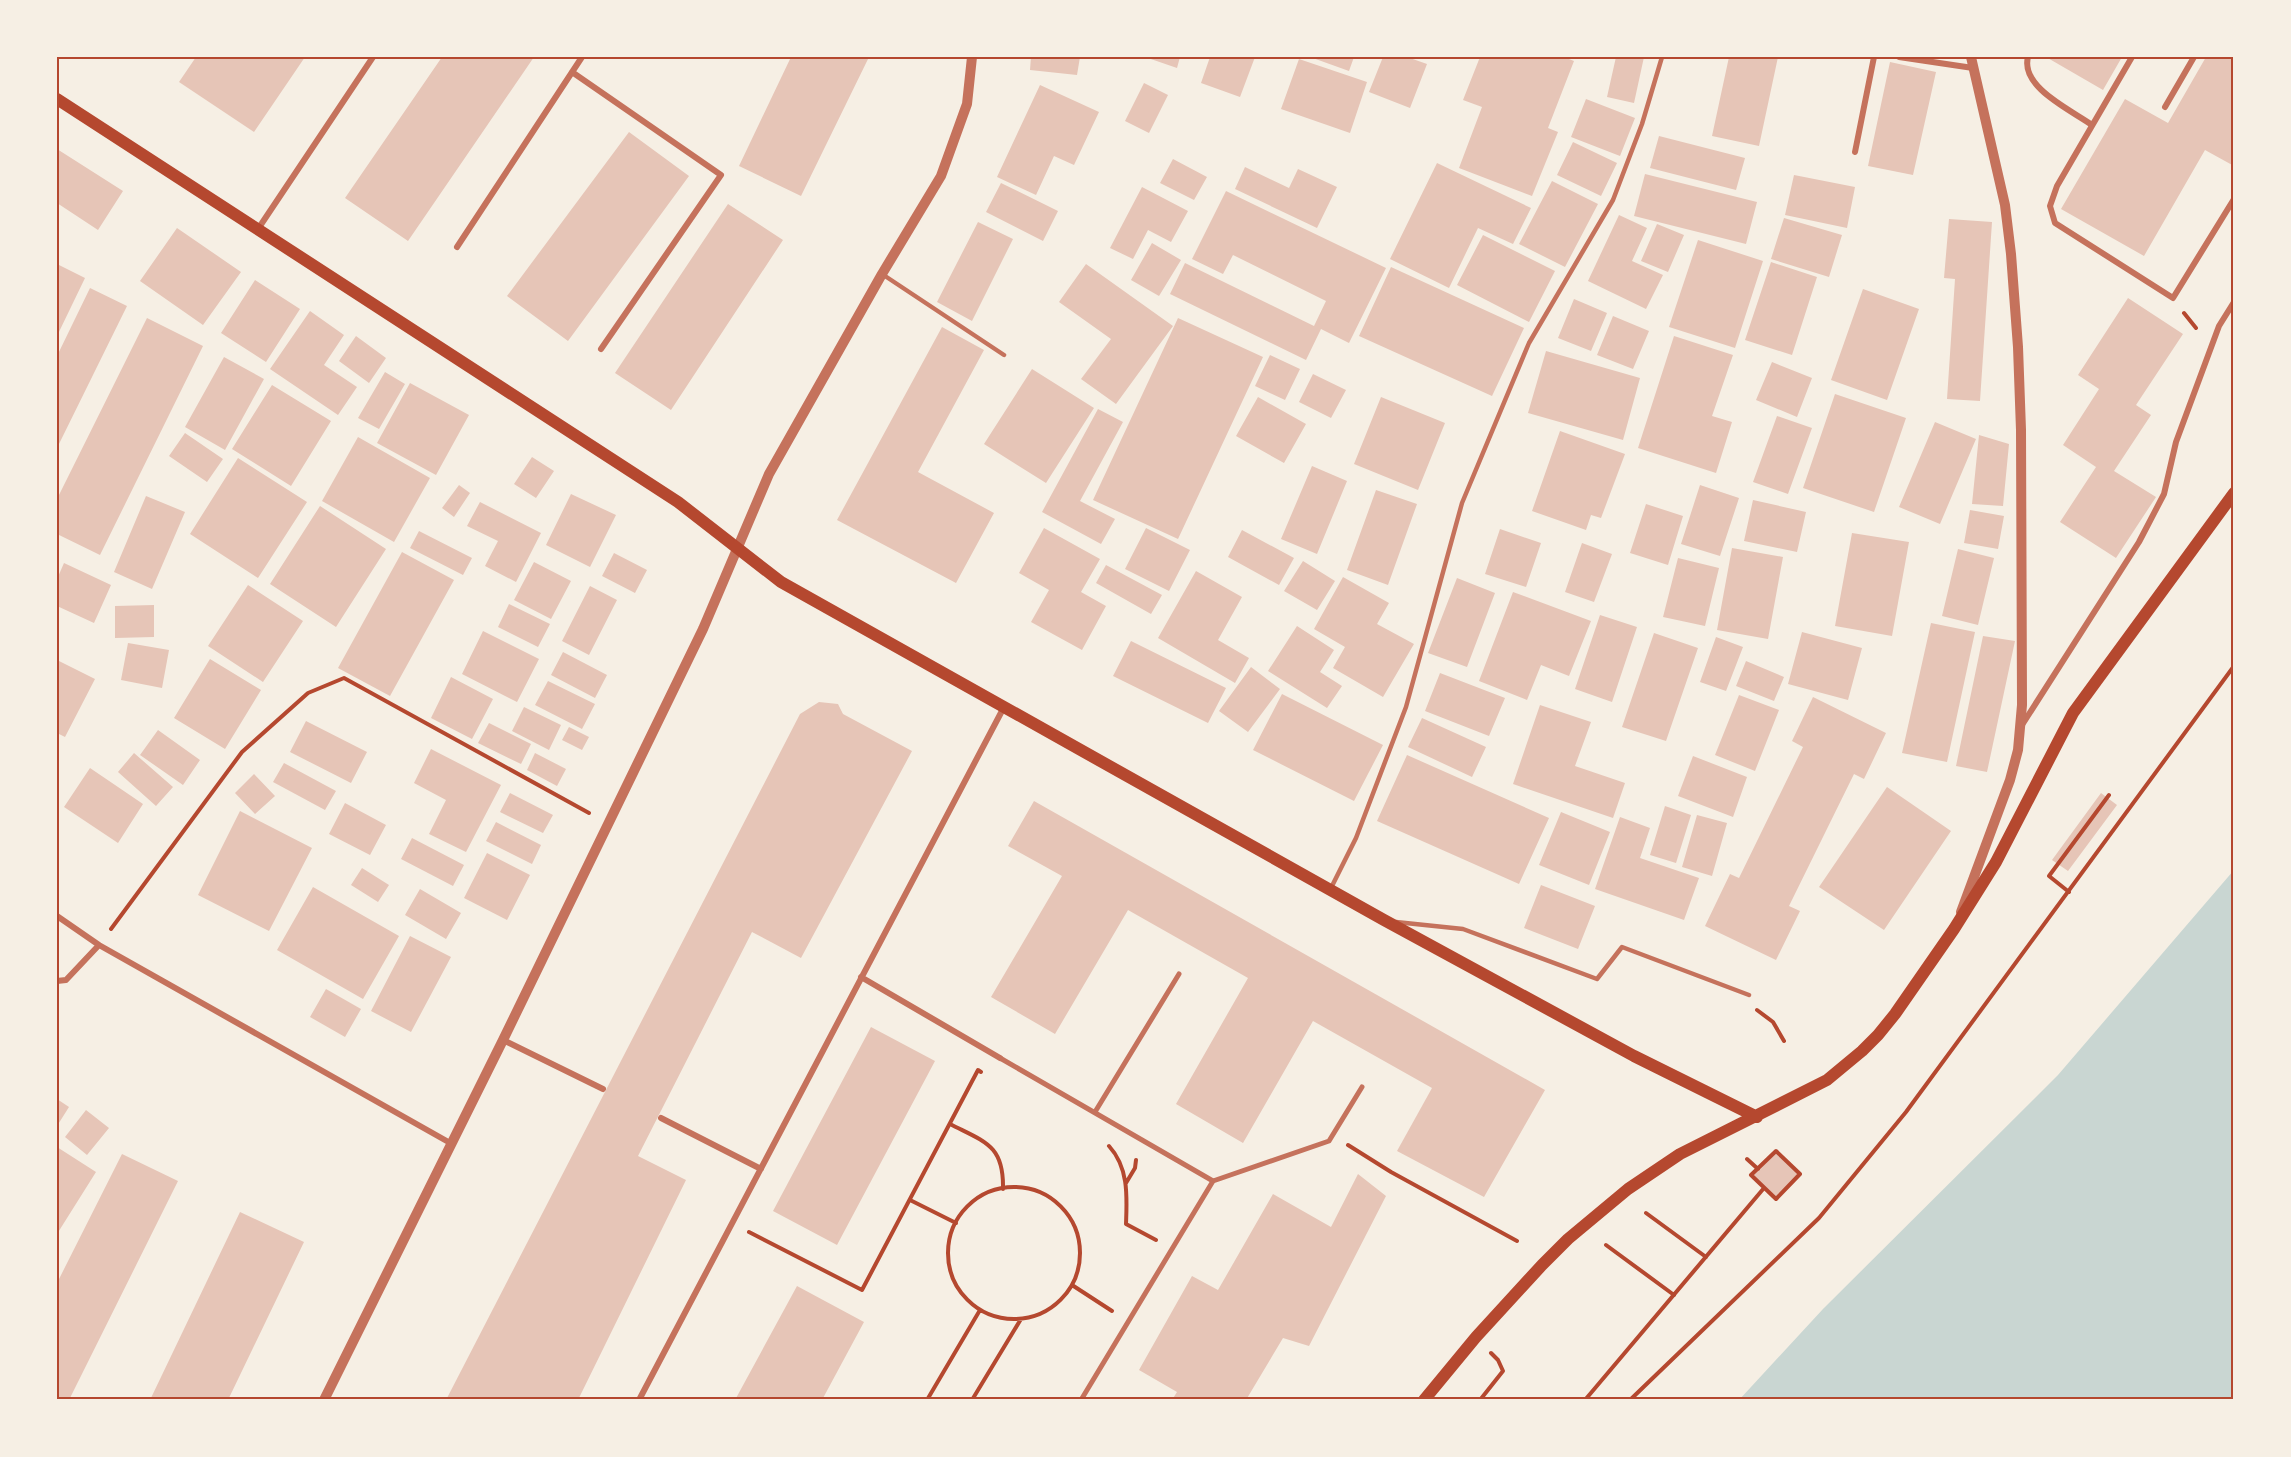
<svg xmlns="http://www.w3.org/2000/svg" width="2291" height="1457" font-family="'Alegreya Sans',sans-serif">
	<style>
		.water { fill: #c9d6d2 }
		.building { fill: #e6c5b7 }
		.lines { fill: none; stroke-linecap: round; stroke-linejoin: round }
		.path { stroke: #b5482f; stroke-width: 4 }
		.service { stroke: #c5725c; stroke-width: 4.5 }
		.pedestrian { stroke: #c5725c; stroke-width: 5 }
		.minor { stroke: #c5725c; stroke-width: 6 }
		.tertiary { stroke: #c5725c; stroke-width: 10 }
		.secondary { stroke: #b5482f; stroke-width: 12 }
		.neatline { fill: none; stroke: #b5482f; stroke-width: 2 }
	</style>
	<rect width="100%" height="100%" fill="#f6efe4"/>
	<path class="water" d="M2234,870V1400H1739L1823,1309L2058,1075Z"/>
	<path class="building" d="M196,57H305L254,132L179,82Z
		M442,57H534L408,241L345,198Z
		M791,57H869L801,196L739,166Z
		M1031,57H1080L1077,75L1030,70Z
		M1145,57H1180L1177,68Z
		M1210,57H1255L1240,97L1201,83Z
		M1310,57H1354L1349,71Z
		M1383,57H1407L1427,64L1410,108L1369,92Z
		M1480,57H1564L1574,61L1548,128L1558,132L1532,196L1459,168L1482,107L1463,100Z
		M1616,57H1644L1634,103L1607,97Z
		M1729,57H1778L1759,146L1712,136Z
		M2046,57H2122L2103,90Z
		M2206,57H2234V166L2205,150L2144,256L2061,209L2125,99L2168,123Z
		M1299,59L1367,82L1350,133L1281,109Z
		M1890,62L1936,72L1913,175L1868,166Z
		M1144,83L1168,95L1149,133L1125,121Z
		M1040,85L1099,112L1074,165L1054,156L1036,195L997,177Z
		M1586,99L1635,118L1620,156L1571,137Z
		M629,132L689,176L568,341L507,296Z
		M1659,136L1745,158L1736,190L1650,168Z
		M1573,142L1617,163L1601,196L1557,175Z
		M57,149L123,191L98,230L57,203Z
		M1173,159L1207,177L1194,200L1160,183Z
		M1437,163L1531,208L1513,244L1478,228L1449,288L1390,259Z
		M1245,167L1289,188L1298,169L1337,187L1317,228L1235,189Z
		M1645,174L1757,202L1746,244L1634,216Z
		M1794,175L1855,187L1847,228L1785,215Z
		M1552,181L1598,204L1565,267L1519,244Z
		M1001,183L1058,211L1043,241L986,212Z
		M1142,187L1188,211L1171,242L1148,230L1133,259L1110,248Z
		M1226,191L1386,268L1349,343L1321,329L1306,360L1170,294L1185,263L1314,326L1326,301L1233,255L1223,274L1192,259Z
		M728,204L783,240L671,410L615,373Z
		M1619,215L1647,228L1632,261L1663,275L1646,309L1588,281Z
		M1784,218L1842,235L1829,277L1771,259Z
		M1949,219L1992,222L1980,401L1947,399L1955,279L1944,278Z
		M978,222L1013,239L972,321L937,302Z
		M1657,224L1684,235L1668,272L1641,261Z
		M177,228L241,272L203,325L140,281Z
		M1483,235L1555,271L1529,322L1457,285Z
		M1698,240L1763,261L1735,348L1669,327Z
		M1152,243L1181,260L1159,296L1131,280Z
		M1771,262L1817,277L1792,355L1745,340Z
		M57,264L85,278L57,336Z
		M1086,264L1173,326L1116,404L1081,379L1111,339L1059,302Z
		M1391,267L1524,328L1492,396L1359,336Z
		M255,280L300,309L266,362L221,333Z
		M90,288L127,306L57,448V356Z
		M1863,289L1919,309L1887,400L1831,380Z
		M2128,298L2183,334L2136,405L2151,415L2114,471L2156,497L2116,558L2060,522L2096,467L2063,445L2099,389L2078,375Z
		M1574,299L1607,313L1591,351L1558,338Z
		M310,311L344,335L324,365L357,387L338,415L270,369Z
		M1613,316L1649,331L1633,369L1597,355Z
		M147,318L203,346L100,555L57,534V499Z
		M1178,318L1263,357L1178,539L1093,500Z
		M942,327L984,350L918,472L994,513L956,583L837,520Z
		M356,336L386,358L369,383L339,361Z
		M1674,336L1733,355L1712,416L1732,422L1716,473L1638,448Z
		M1546,351L1640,378L1623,440L1528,413Z
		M1270,355L1300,369L1285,400L1255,386Z
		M224,357L264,379L225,450L185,427Z
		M1772,362L1812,378L1797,417L1756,400Z
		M1032,369L1094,408L1046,483L984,444Z
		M385,372L405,384L379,429L358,418Z
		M1313,374L1346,390L1331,418L1299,402Z
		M410,383L469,415L436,475L377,443Z
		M272,385L331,421L291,486L232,449Z
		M1835,394L1906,418L1874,512L1803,488Z
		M1258,397L1306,424L1284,463L1236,436Z
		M1381,397L1445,423L1418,490L1354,464Z
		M1098,409L1123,422L1080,501L1115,519L1101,544L1042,512Z
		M1777,416L1812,428L1788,494L1753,482Z
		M1935,422L1976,439L1940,524L1899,507Z
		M1560,431L1625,454L1601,518L1591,515L1586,530L1532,511Z
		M185,433L223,459L207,482L169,456Z
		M1979,435L2009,444L2003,506L1972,504Z
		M358,437L430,478L394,542L322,501Z
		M532,457L554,471L536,498L514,484Z
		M238,458L307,502L258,578L190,534Z
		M1312,466L1347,481L1317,554L1281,539Z
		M459,485L470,493L454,517L442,508Z
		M1700,485L1739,498L1720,556L1681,544Z
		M1376,490L1417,504L1388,585L1347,570Z
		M571,494L616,515L590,567L546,545Z
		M146,496L185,512L152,589L114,572Z
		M1753,500L1806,512L1797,552L1744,541Z
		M480,502L541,533L516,582L485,566L498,541L467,526Z
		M1646,504L1683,516L1668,565L1630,553Z
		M320,506L386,549L336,627L270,584Z
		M1970,510L2004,516L1998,549L1964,543Z
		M1044,528L1100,559L1081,592L1106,606L1082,650L1031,622L1049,590L1019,573Z
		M1146,528L1190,550L1169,591L1125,569Z
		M1500,529L1541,543L1526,587L1485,574Z
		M1242,530L1294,558L1279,585L1228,557Z
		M419,531L472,558L463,575L410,548Z
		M1852,533L1909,542L1892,636L1835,626Z
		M1582,543L1612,554L1594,602L1565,592Z
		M1732,548L1783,557L1768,639L1717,630Z
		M1958,549L1994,558L1978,625L1942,616Z
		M402,552L454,580L390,696L338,668Z
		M614,553L647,570L635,593L602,576Z
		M1678,558L1719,568L1705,626L1663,617Z
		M1303,561L1335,581L1317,610L1284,591Z
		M534,562L571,581L551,619L514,600Z
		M64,563L111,585L94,623L57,606V579Z
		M1106,565L1162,595L1151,614L1096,583Z
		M1196,571L1242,597L1218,640L1249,658L1235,683L1158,638Z
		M1343,577L1389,603L1377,624L1414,644L1383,697L1333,668L1345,647L1314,629Z
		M1457,578L1495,593L1467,667L1428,653Z
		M248,585L303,621L263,682L208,646Z
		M590,586L617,600L589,655L562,641Z
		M1513,592L1591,621L1569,676L1541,665L1527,700L1479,681Z
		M509,604L550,624L538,647L498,627Z
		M154,605V637L115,638V606Z
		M1600,615L1637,627L1612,702L1575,689Z
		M1931,623L1975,632L1947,762L1902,753Z
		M1297,626L1334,650L1320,672L1342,686L1327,708L1268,671Z
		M483,631L539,659L517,702L462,674Z
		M1802,632L1862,648L1848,700L1788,684Z
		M1654,633L1698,648L1666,741L1622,727Z
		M1983,636L2015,641L1987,772L1956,766Z
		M1716,637L1743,647L1726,691L1700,682Z
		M1131,641L1226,688L1208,723L1113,676Z
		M128,643L169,650L162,688L121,680Z
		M563,652L607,675L595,698L551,675Z
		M210,659L261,690L225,749L174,718Z
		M57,660L95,679L65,737L57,733Z
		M1746,661L1784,677L1774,701L1736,686Z
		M1251,667L1280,689L1248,732L1219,711Z
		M1440,673L1505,698L1489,736L1425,711Z
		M451,677L493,699L472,739L431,718Z
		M548,681L595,704L582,729L535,705Z
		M1282,694L1383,745L1354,801L1253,750Z
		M1739,695L1779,710L1755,771L1715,755Z
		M1813,697L1886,733L1864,779L1854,774L1789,906L1800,911L1776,960L1705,926L1730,874L1739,878L1803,747L1792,741Z
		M819,702L838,704L843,714L912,751L801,958L752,932L638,1156L686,1180L578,1400H446L800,714Z
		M1540,705L1591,722L1575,766L1625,783L1613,818L1513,784Z
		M524,707L561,725L549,750L512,731Z
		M1422,718L1486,747L1472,777L1408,747Z
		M306,721L367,752L351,783L290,752Z
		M489,723L531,744L521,764L478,743Z
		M569,727L589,737L582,750L562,740Z
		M158,730L200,760L183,785L140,755Z
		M431,749L501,785L466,852L429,834L446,800L414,783Z
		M134,753L173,787L156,806L118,772Z
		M535,753L566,769L557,786L527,770Z
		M1407,755L1549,818L1519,884L1377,821Z
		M1693,756L1747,777L1733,817L1678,796Z
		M284,763L336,791L325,810L273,782Z
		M90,768L143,804L118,843L64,807Z
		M254,774L275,796L255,814L235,793Z
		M1887,787L1951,831L1884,930L1819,887Z
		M510,793L553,815L543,833L500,812Z
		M2101,793L2117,805L2068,871L2052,860Z
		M1034,801L1545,1090L1484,1197L1397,1151L1432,1088L1313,1021L1243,1143L1176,1104L1248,978L1128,910L1055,1034L991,997L1062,876L1008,846Z
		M345,803L386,825L370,855L329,834Z
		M1665,806L1691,815L1676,863L1650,855Z
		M240,811L312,848L269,931L198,895Z
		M1561,812L1610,832L1589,885L1539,865Z
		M1697,815L1727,823L1712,876L1682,867Z
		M1620,817L1650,828L1640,858L1699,878L1684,920L1595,889Z
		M496,822L541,845L532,864L486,841Z
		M412,838L464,865L453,886L401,859Z
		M487,853L530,875L507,920L464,898Z
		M362,868L389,885L378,902L351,885Z
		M1541,885L1595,906L1578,949L1524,928Z
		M313,887L399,936L363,999L277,950Z
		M420,889L461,913L446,939L405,915Z
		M410,936L451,957L411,1032L371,1011Z
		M326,989L361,1009L345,1037L310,1017Z
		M871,1027L935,1061L837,1245L773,1211Z
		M57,1099L69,1107L57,1126Z
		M86,1110L109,1128L87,1155L65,1137Z
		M57,1147L96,1172L57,1234Z
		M1776,1151L1800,1174L1776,1199L1751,1175Z
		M122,1154L178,1181L69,1400H57V1283Z
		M1358,1174L1386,1196L1309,1346L1283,1338L1246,1400H1172L1177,1392L1139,1370L1192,1276L1218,1290L1273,1194L1331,1227Z
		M240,1212L304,1242L228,1400H150Z
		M797,1286L864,1322L822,1400H735Z"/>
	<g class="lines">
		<path class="path" d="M2184,313L2196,328
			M2069,892L2049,876L2109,795
			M111,929L242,752L308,693L344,678L589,813
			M1757,1010L1773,1022L1784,1041
			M950,1124C985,1142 1004,1145 1003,1189
			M1348,1145L1391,1172L1517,1241
			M1109,1146C1129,1168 1127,1197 1126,1224L1156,1240
			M1776,1151L1800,1174L1776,1199L1751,1175Z
			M1747,1159L1758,1169
			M1126,1183L1135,1168L1136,1160
			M948 1253a66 66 0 1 1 132 0a66 66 0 1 1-132 0Z
			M910,1200L956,1223
			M1646,1213L1706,1257
			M749,1232L862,1290L978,1070L981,1072
			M1606,1245L1674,1295
			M1072,1285L1112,1311
			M927,1400L980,1310
			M972,1400L1021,1319
			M1480,1400L1503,1371L1498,1360L1491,1353
			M1585,1400L1764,1188
			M1630,1400L1819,1218L1906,1112L2234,666"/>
		<path class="service" d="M882,274L1004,355
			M1331,888L1356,838L1406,707L1462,503L1529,343L1613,200L1642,124L1662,57
			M1396,922L1463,929L1597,979L1622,947L1749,995"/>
		<path class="pedestrian" d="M1000,1058L1213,1181
			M1095,1112L1179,974
			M1081,1400L1213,1181L1329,1141L1362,1087"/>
		<path class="minor" d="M1899,57L1973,68
			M2028,57C2020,87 2071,110 2092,125
			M2132,57L2057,186L2050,206L2055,223L2173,298L2234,199
			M572,72L721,175L601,349
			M2165,107L2194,57
			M1855,152L1874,57
			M258,229L373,57
			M457,247L582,57
			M2022,725L2139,542L2164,494L2176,442L2219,326L2234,302
			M57,916L99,945
			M861,977L1000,1058
			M57,981L66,980L99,945L452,1144
			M503,1040L603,1089
			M661,1118L761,1169
			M639,1400L1004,707"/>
		<path class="tertiary" d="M1961,912L2010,780L2018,750L2022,705L2021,430L2018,347L2011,254L2005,205L1971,57
			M324,1400L503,1040L703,629L769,474L882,274L941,176L967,104L972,57"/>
		<path class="secondary" d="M57,99L678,502L781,582L1384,920L1634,1056L1757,1117
			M1424,1400L1476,1337L1542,1265L1568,1239L1628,1189L1680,1154L1827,1080L1862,1051L1878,1035L1895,1014L1954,929L1996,862L2073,713L2234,493"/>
	</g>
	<rect width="2291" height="1457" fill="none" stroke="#f6efe4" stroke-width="117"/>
	<rect x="58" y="58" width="2174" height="1340" class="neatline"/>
</svg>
